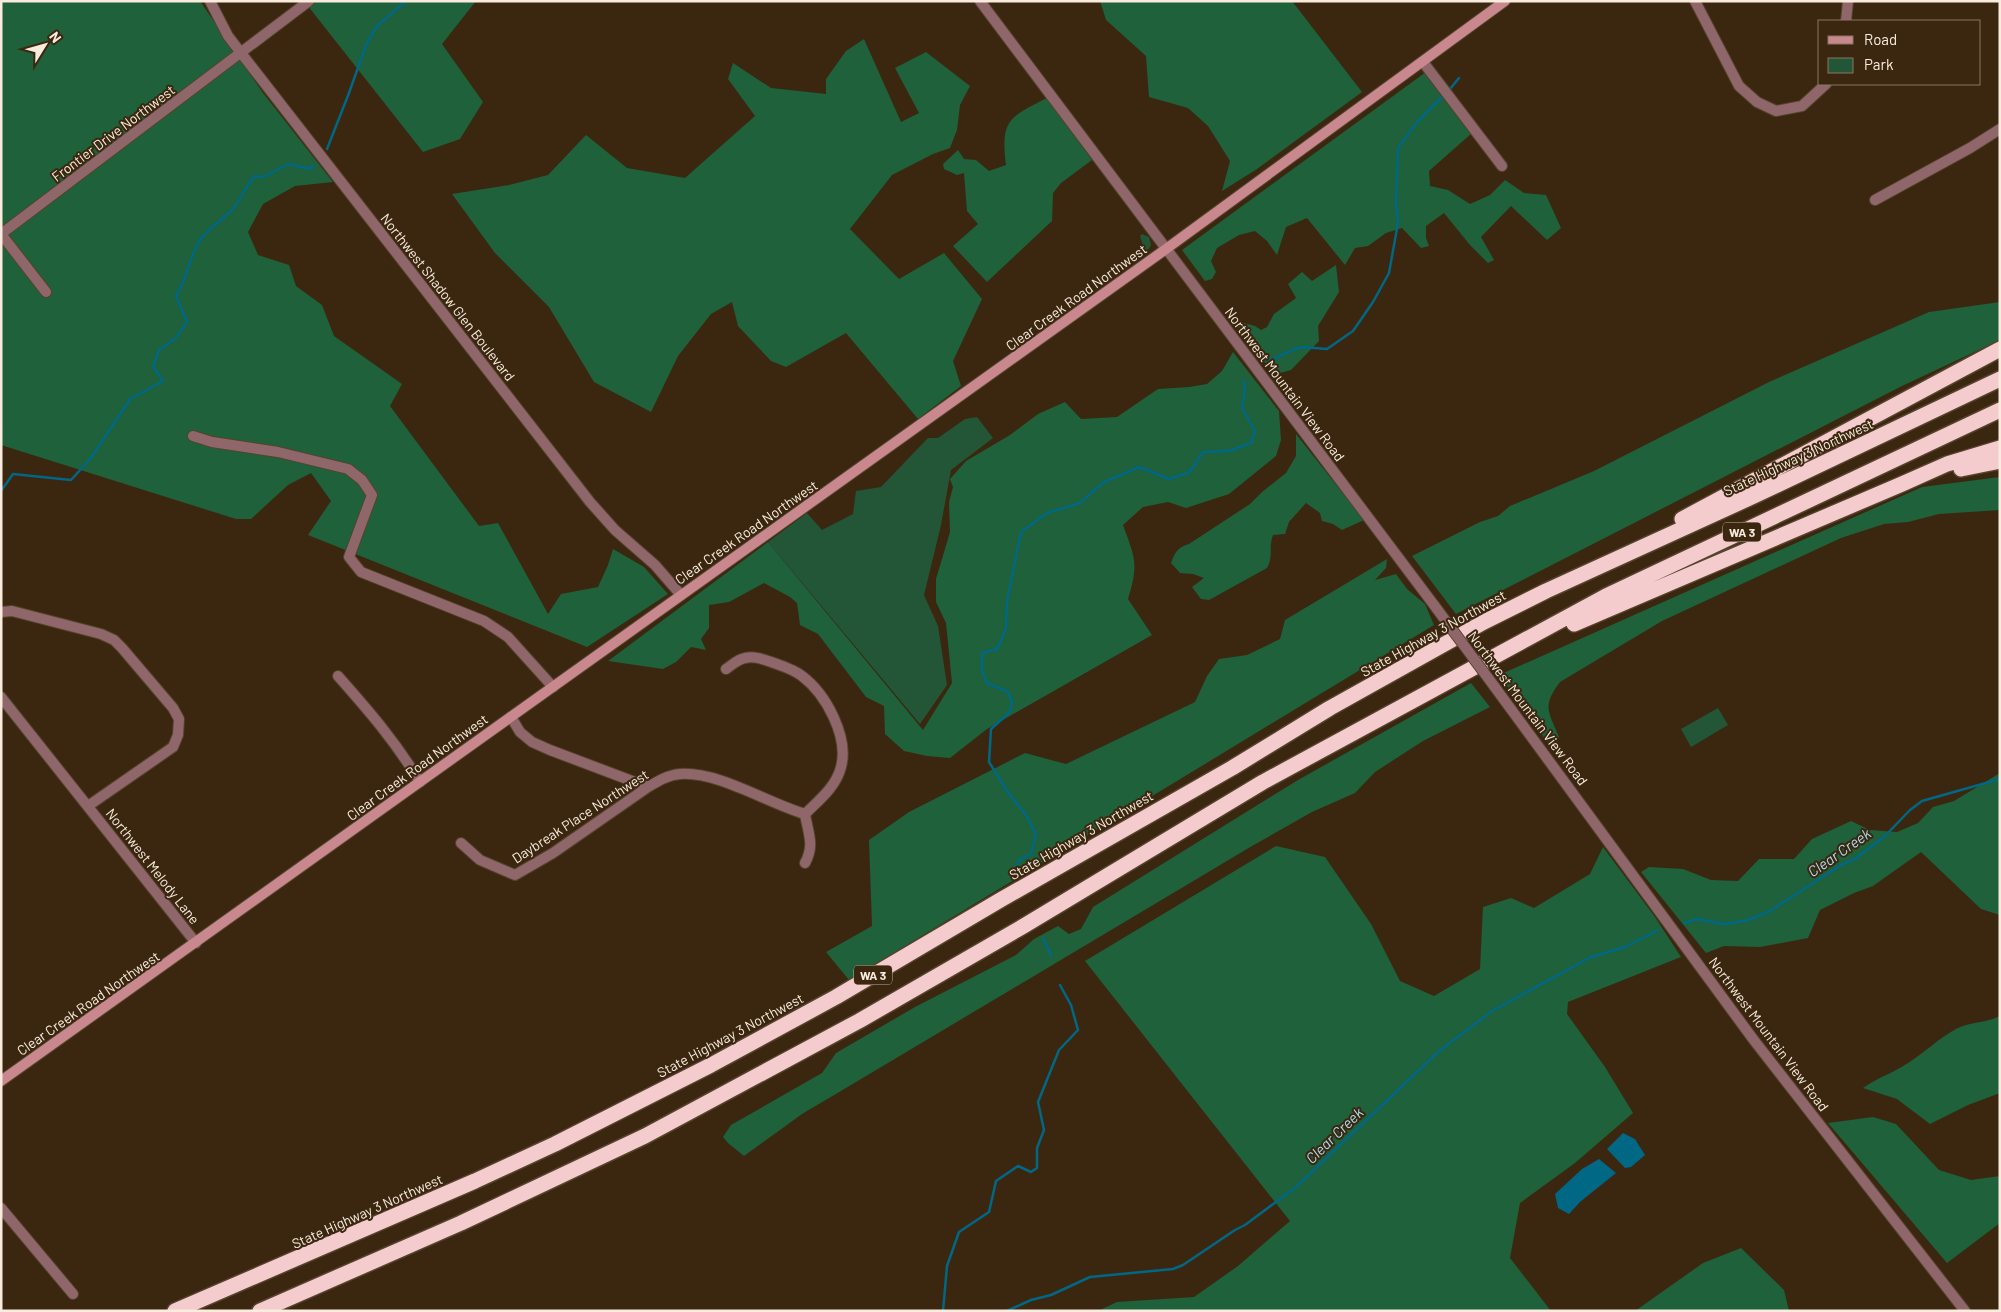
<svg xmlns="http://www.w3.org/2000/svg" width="2001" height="1312" font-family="Barlow,sans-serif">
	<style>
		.green { fill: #225636 }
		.forest { fill: #1e613a }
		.water { fill: #006785 }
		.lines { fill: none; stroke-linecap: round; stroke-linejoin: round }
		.stream { stroke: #006785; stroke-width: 2.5 }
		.minor-casing { stroke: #56432d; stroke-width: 12 }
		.tertiary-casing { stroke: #56432d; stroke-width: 12 }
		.secondary-casing { stroke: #56432d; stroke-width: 12 }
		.motorway-casing { stroke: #56432d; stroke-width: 18 }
		.minor { stroke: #8f676a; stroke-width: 10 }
		.tertiary { stroke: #8f676a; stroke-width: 10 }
		.secondary { stroke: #c8888d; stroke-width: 10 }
		.motorway { stroke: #f5ccce; stroke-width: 15 }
		.minor-bridge-casing { stroke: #56432d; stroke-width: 12; stroke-linecap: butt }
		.minor-bridge { stroke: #8f676a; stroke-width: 10 }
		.labels { text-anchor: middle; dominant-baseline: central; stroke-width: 4; stroke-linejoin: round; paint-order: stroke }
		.shield { fill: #3b2710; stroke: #c0b1a0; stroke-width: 1 }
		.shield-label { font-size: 12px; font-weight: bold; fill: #f9ecde }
		.street-label { font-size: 14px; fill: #f9ecde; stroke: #3b2710 }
		.water-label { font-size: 15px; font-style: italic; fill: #acddf2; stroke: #3b2710 }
	</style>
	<rect width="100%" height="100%" fill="#3b2710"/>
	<path class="green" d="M1142,234L1149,237L1151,245C1147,253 1136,263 1127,257L1143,246L1140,236Z
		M977,417L993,438L951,470L941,525L924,595L938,626L947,685L920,724L768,542L807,513L822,530L853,514L856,491L881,487L928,438H938L965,419Z
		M1718,708L1728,725L1691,747L1681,729Z"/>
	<path class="forest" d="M1,1H200L263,93L333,182L295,186L263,204L248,232L258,255L289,265L296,286L322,305L334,336L402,384L390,406L479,526L498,523L548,614L561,594L598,587L608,565L613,549L644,567L668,594L587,647L308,535L331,501L311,473L288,485L251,519H236L1,445Z
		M304,1H476L442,44L483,102L460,139L423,152Z
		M1100,1H1292L1362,92L1257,169L1222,191L1230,161L1208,126L1188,108L1149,97L1146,56L1106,20Z
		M864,39L901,122L919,113L895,68L926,52L970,86L960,105L957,130L950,148L933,154L892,175L850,229L899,279L944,253L982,299L953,361L961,386L918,419L846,333L786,367L771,361L738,326L732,302L711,314L678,356L651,412L594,382L549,307L495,253L452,194L509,185L548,175L586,135L627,168L685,178L755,116L728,79L733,63L771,88L826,94V79L846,51Z
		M1426,72L1472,133L1429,171L1430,186L1448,190L1470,204L1490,195L1505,180L1524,193L1546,195L1561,228L1547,240L1511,206L1481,237L1494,260L1488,263L1470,245L1444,213L1426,226V238L1429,246L1421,248L1402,228L1386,233L1368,246L1355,248L1345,265L1307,218L1286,227L1277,255L1267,241L1255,231L1239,235L1217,248L1211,261L1216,272L1212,279L1205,281L1182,250Z
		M1047,98L1092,160L1061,183L1053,193L1052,221L987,282L953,246L978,224L967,211L964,173L957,175L944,169L943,164L958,150L964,159L976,160L989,171L1006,165C1000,119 1010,117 1047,98Z
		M1336,265L1339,292L1318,326L1319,341L1291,370L1277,374L1261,359L1243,332L1235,325L1240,322L1255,326L1261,330L1267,327L1274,314L1296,298L1288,284L1302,272L1312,281Z
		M2000,302V340L1902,386L1456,614L1412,556L1480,522L1498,516L1510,506L1594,471L1769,382L1929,312Z
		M1233,352L1279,411L1281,440L1276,456L1229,494L1186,508L1168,502L1143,507L1123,525C1135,558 1139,564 1128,599L1152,635L987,729L950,758L927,756L904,751L885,734L884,706L866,697L818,634L800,625L797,603L790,597L764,583L729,602L709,605V628L701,639L706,650L691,647L676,662L663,669L608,661L768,542L923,730L952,683L946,623L936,602V579L950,532L949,502L953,487L950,479L966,461L1010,435L1038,414L1065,402L1081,419L1117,417L1158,389L1189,387L1207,384L1222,371Z
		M1296,434L1364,520L1342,530L1333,524L1322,521L1320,513L1306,503L1289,522L1285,534L1273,535C1268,548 1274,555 1267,568L1209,600L1201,599L1192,587L1204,578L1193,574L1180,573L1171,563C1175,552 1178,547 1189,544L1250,504L1262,492L1286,473L1296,456Z
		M2000,477V510L1939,514L1908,522L1884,524L1841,538L1662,621L1560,682C1542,706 1548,711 1559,737L1557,742L1548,743L1499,675L1922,487Z
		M1387,559L1386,568L1375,580L1396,574L1407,589L1425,604L1434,625L849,980L826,952L872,926L869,840L909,812L1025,753L1066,764L1195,702L1207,676L1219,659L1247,655L1280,639L1285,620Z
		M1471,683L1490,707L1423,741L1375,772L1355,793L1312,812L1252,846L851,1085L802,1114L744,1156L728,1143L723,1137L731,1125L822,1073L836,1053L915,1007L1016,955L1034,939L1058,926L1069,934L1081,929L1093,907L1298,780Z
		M2000,773V915L1981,909L1921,852L1873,886L1854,893L1820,910L1808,938L1760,947L1724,946L1706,953L1641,872L1649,867L1683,869L1711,880L1738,881L1759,859H1794L1812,839L1851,821L1870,830L1897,832L1918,823L1933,807L1954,801Z
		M1276,846L1325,857L1371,924L1400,981L1434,996L1480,969L1483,907L1511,898L1534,908L1590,874L1603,847L1655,917L1681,957L1568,1002L1567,1014L1605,1067L1633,1113L1575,1163L1520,1203L1510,1258L1551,1311H1098L1117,1302L1194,1297L1238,1266L1290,1221L1085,961Z
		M2000,1016V1093L1968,1105L1930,1124L1897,1099L1863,1088C1877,1078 1893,1073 1908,1063C1924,1053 1939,1038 1956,1029C1971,1021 1984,1024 2000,1016Z
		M1873,1117L1896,1124L1939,1170L1971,1180L2000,1176V1223L1947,1263L1828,1123Z
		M1741,1248L1784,1290L1789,1311H1635L1703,1263Z"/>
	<path class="water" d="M1623,1133L1635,1139L1645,1155L1631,1167L1625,1168L1607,1149Z
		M1599,1159L1616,1173L1580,1202L1569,1214L1558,1208L1555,1194L1582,1169Z"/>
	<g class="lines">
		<path class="stream" d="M1450,89L1459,78
			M327,149L349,93L366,45L377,26L406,1
			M1269,361L1295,349L1303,347L1327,349L1353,331L1373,302L1389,273L1398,223L1396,201L1398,148L1418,121L1444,95
			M1,491L13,474L71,480L91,458L130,399L163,381L153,366L159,350L175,339L187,322L176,296C187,279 189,258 200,240C208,228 221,221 231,211C241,201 245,186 255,176L263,177L289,164L310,169L313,165
			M1017,866L1019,860L1031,854L1036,835L1028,818L1007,791L989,762L991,729L1010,712L1012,702L1008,692L987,683L982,670V653L997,649L1006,629L1007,601L1021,532L1047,513L1080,503L1104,482L1139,467L1169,479L1190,472L1203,452L1229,451L1251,443L1255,431L1242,408L1245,390L1244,381
			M1684,923L1697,919L1723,924L1733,923L1748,920L1770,911L1841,865L1855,859L1885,836L1910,810L1922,801L2000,779
			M1043,938L1051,956
			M943,1311L947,1266L959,1232L989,1212L996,1181L1018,1166L1031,1172L1037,1168V1148L1044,1130L1038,1102L1059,1050L1078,1030L1071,1005L1060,985
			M1007,1311L1031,1300L1051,1295L1090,1277L1173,1269L1183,1265L1235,1230L1245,1225L1296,1187L1438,1052L1492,1011L1591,957L1625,947L1658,930"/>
		<g class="minor-casing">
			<path id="minor" d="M210,1L228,36L241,53L590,502L615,530L655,565L681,595
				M980,1L1434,605
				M1695,1L1739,86L1757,102L1776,111L1802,106L1826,84
				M1846,21L1848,1
				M1423,62L1502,166
				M1875,200L1970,148L2000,129
				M1,234L309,1
				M1,234L46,292
				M193,436L212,442L278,452L348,469L362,480L372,495L349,557L361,572L484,621L508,637L553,687
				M1,612L12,611L101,634L114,640L122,648L173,708L179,719L178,735L173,747L88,806
				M726,669C732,665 738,659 745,658C755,656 762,659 771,662C782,666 793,669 802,676C826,694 849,737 841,767C836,787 819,800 805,814
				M338,676C369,711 395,741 420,782
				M1,697L196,943
				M511,717L520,732L532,742L550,750L648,787
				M805,814C808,833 815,845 805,863
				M461,843L480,860L515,875L553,853L648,787C658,781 668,775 680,774C718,771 767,803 805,814
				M1,1208L73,1294"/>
		</g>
		<g class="tertiary-casing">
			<path id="tertiary" d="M1494,686L1753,1039L1965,1311"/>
		</g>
		<g class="secondary-casing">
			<path id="secondary" d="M1,1081L1166,249L1505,1"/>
		</g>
		<g class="motorway-casing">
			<path id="motorway" d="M1961,469L2000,461
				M1682,519L2000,349
				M1574,624L1902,484L1947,464L2000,448
				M175,1311L475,1181L555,1144L711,1065L836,997L1002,899L1232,768L1330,708L1484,622L1546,591L1754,496L2000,379
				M260,1311L461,1223L645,1136L859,1021L1022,927L1263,782L1606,596L2000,410"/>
		</g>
		<use href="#minor" class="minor"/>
		<use href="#tertiary" class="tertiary"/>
		<use href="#secondary" class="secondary"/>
		<use href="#motorway" class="motorway"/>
		<g class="minor-bridge-casing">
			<path id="minor-bridge" d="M1434,605L1494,686"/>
		</g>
		<use href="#minor-bridge" class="minor-bridge"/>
	</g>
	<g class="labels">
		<g class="shield">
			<rect x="1723" y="522.5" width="38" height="19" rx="4"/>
			<rect x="854" y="965.5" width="38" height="19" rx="4"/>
		</g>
		<g class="shield-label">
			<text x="1742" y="532">WA 3</text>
			<text x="873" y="975">WA 3</text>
		</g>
		<g class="street-label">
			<text transform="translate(113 133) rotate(-37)">Frontier Drive Northwest</text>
			<text transform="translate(448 297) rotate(52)">Northwest Shadow Glen Boulevard</text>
			<text transform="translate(1076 297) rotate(-36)">Clear Creek Road Northwest</text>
			<text transform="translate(1285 384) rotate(53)">Northwest Mountain View Road</text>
			<text transform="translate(1798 457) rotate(-25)">State Highway 3 Northwest</text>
			<text transform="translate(746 532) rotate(-35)">Clear Creek Road Northwest</text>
			<text transform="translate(1433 633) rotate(-29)">State Highway 3 Northwest</text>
			<text transform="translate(1528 708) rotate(53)">Northwest Mountain View Road</text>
			<text transform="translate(417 767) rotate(-36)">Clear Creek Road Northwest</text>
			<text transform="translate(580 816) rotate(-33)">Daybreak Place Northwest</text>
			<text transform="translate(1081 835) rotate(-30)">State Highway 3 Northwest</text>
			<text transform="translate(153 866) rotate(52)">Northwest Melody Lane</text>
			<text transform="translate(88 1003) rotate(-35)">Clear Creek Road Northwest</text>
			<text transform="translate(1769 1034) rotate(53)">Northwest Mountain View Road</text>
			<text transform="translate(730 1035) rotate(-28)">State Highway 3 Northwest</text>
			<text transform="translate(367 1211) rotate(-24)">State Highway 3 Northwest</text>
		</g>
		<g class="water-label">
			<text transform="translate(1839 852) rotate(-35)">Clear Creek</text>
			<text transform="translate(1334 1135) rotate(-44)">Clear Creek</text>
		</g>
	</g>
	<rect width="2001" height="1312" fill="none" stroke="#f9ecde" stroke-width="5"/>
	<rect x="1818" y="20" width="162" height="65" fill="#3b2710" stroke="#877662"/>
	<rect x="1828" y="36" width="25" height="8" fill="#c8888d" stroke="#877662"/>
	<text x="1864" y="45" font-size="15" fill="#f9ecde">Road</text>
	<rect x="1828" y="58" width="25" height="15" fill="#225636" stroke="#877662"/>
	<text x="1864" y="70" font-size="15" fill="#f9ecde">Park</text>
	<g transform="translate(45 45) rotate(53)" stroke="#3b2710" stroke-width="4" paint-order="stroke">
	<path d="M0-4L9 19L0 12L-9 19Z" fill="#f9ecde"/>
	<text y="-8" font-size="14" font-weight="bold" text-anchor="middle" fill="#f9ecde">N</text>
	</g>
</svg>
